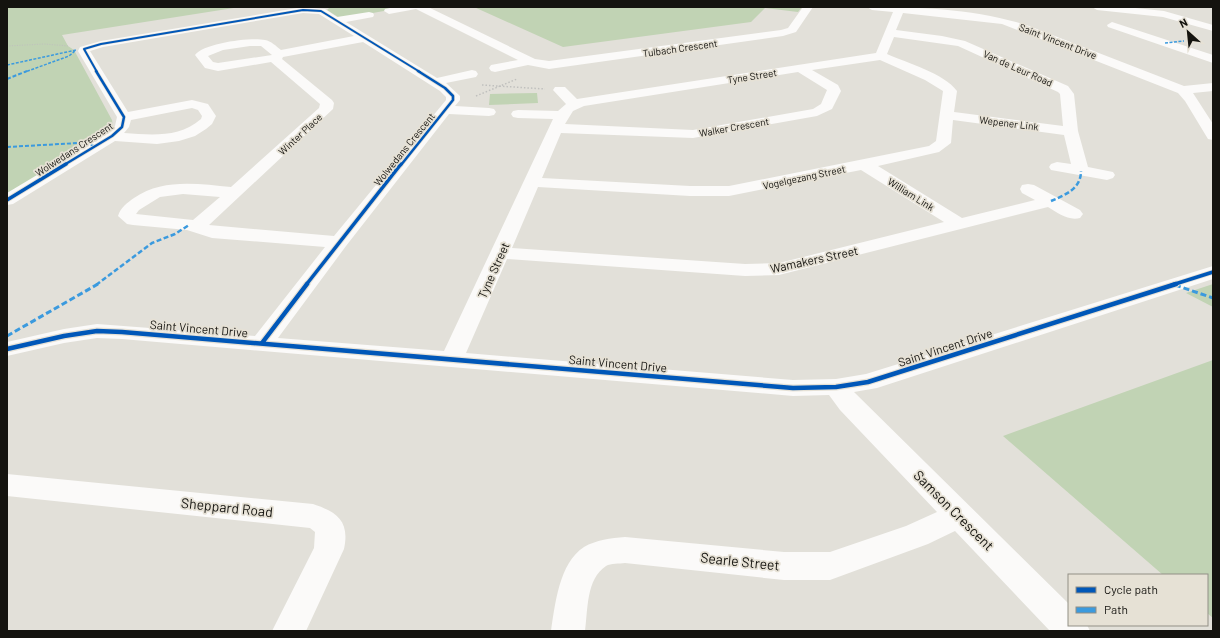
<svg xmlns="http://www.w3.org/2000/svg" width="1220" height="638" font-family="Barlow,sans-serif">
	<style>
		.green { fill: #c1d3b4 }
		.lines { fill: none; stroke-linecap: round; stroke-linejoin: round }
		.path-far1 { stroke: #c0c0be; stroke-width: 1; stroke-dasharray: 1 1.5; stroke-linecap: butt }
		.path { stroke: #c0c0be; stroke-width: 1.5; stroke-dasharray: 1.5 2; stroke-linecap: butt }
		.street { fill: #fbfaf9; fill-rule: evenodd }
		.quiet-far3 { stroke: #3b9ade; stroke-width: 1.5; stroke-dasharray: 3 1.5; stroke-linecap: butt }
		.quiet-far2 { stroke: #3b9ade; stroke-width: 2; stroke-dasharray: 4 2; stroke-linecap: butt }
		.quiet-far1 { stroke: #3b9ade; stroke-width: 2.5; stroke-dasharray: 5 2.5; stroke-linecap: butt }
		.quiet { stroke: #3b9ade; stroke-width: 3; stroke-dasharray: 6 3; stroke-linecap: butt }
		.cycleway-far3-casing { stroke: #e6e1d5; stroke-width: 3 }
		.cycleway-far2-casing { stroke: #e6e1d5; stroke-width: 4 }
		.cycleway-far1-casing { stroke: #e6e1d5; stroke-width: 5.5 }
		.cycleway-casing { stroke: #e6e1d5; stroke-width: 7 }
		.cycleway-far3 { stroke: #0057b8; stroke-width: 2 }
		.cycleway-far2 { stroke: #0057b8; stroke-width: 2.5 }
		.cycleway-far1 { stroke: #0057b8; stroke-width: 3.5 }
		.cycleway { stroke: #0057b8; stroke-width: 4.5 }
		.labels { text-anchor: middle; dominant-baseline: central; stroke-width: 3.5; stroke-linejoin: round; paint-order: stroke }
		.far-street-label { font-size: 10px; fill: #14130f; stroke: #e6e1d5 }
		.street-label { font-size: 12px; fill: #14130f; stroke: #e6e1d5 }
		.near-street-label { font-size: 14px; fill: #14130f; stroke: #e6e1d5 }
	</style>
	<rect width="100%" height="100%" fill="#e2e0d9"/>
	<path class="green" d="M7,7H240L62,35L68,46L74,50L112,120L113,127L102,136L7,194Z
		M330,7H406L345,18L338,17L327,10Z
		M474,7H802L798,12L765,8L751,22L563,47Z
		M537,93L538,103L489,105L490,94Z
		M1213,284V307L1186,293Z
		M1213,360V618L1207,613V575H1163L1003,436Z"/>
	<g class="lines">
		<path class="path-far1" d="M7,46L44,44L69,46"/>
		<path class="path" d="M482,85L545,89
			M476,96L517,79"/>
		<path class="street" d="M303,7L325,9L337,17L369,12L373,13L374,15L373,17L346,22L437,78L472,70L476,71L478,74L476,77L446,83L460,96V100L455,106L489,108L494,109L496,112L494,115L489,116L449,114L346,246L278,338L444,351L553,119L518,118L513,117L511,114L513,111L518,110L558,111L566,104L553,90L555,87H565L577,99L876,53L893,12L872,10L867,7C920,7 978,9 1029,26L1184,86L1213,83V91L1193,93L1213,124V140L1208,139L1185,101L1178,93L1002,24L903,13L896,30L942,36L965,41L1068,86L1074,94L1078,131L1088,167L1113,172L1115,175L1113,178L1107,180L1051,170L1049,167L1051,164L1057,162L1071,164L1064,135L953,120L951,143L939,152L878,166L962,218L1035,200L1022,193L1020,189L1022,185L1028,184L1034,185L1080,210L1083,214L1080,218C1068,221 1058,213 1048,207L779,275L745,276L507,259L466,353L793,380L836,379L866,374L1213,266V279L877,388L854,392L1069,604V625H1087L1090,631H1050L955,531L928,544L830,580H784L625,563C619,564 611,563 606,566C586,579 588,610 585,631H551C555,605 559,563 584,547C596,540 611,538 625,537L784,552H830L906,526L937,512L840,410L829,395L793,396L122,339L97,338L64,343L7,356V342L64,329L97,324L255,336L325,247L212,238L187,230L133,225L127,224L118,216C121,207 127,203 134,198C163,178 198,184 231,187L319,108L320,104L271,62L218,71L205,68L195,55C204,43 251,37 265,40C271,41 276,46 281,50L354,36L319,14L303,13L103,47L90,51L128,112L192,100L208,104L216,116L212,124L206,129L195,136L179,141L157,144L115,141L13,204L7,205V193L107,133L115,126L117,117L78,51L80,47L101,41ZM894,37L958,46L1058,92L1060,94L1063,126L954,112L957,91C944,73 907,63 887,54ZM363,42L440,91L446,97V100L334,236L209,225L333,109L334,103L332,100L282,59L283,57ZM250,46H261L272,55L218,63L213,62L208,56L223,50ZM880,60L925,80L943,91L936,141L929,146L729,186H690L542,178L561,133L693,138L817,116L832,109L841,91L838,85L812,70ZM798,72L827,90L821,104L813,109L693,130L565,124L573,111L584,106ZM192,108L198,110L202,116L201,119C179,138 152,135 124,133L129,127L131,120ZM861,170L944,222L779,263L745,264L512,248L538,187L690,196H729ZM183,194L220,197L193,220L136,214L139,210L160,197Z
			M395,7H428L535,59L549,61L781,30L788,28L803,7H813L796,32L783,36L549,69L528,65L495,72L491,71L489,68L491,65L518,60L416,9L389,14L384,11L385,9Z
			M1092,7H1126L1164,11L1213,25V31L1163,17L1097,10Z
			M1112,22L1213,55V63L1108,27L1107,25Z
			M7,474L313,504C337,512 350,521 344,549L306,631H272L314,548L315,532L310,528L7,496Z"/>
		<path class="quiet-far3" d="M1165,43L1184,41
			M7,65L76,50L69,56L25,72"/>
		<path class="quiet-far2" d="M7,79L27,71
			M7,147L78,143L95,146"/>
		<path class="quiet-far1" d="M1051,201C1065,195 1081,189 1081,171
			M96,285L152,243L175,234L189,225"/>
		<path class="quiet" d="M1175,285L1213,298
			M7,336L98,284"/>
		<g class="cycleway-far3-casing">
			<path id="cycleway-far3" d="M97,72L84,49L101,44L303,10L321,11L420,72"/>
		</g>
		<g class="cycleway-far2-casing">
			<path id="cycleway-far2" d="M64,165L112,136L122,127L124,117L96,71
				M401,165L453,100V96L445,88L418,71"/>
		</g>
		<g class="cycleway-far1-casing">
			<path id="cycleway-far1" d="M7,200L66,164
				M306,285L401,164
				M1172,285L1213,272"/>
		</g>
		<g class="cycleway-casing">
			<path id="cycleway" d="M262,343L307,284
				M7,349L64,336L97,331L122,332L793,388L836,387L868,382L1176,284"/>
		</g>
		<use href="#cycleway-far3" class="cycleway-far3"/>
		<use href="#cycleway-far2" class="cycleway-far2"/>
		<use href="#cycleway-far1" class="cycleway-far1"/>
		<use href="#cycleway" class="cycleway"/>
	</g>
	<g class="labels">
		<g class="far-street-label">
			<text transform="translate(1058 41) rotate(21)">Saint Vincent Drive</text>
			<text transform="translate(680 48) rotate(-8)">Tulbach Crescent</text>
			<text transform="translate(1018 68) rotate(24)">Van de Leur Road</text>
			<text transform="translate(752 76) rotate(-9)">Tyne Street</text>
			<text transform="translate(1009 123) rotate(7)">Wepener Link</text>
			<text transform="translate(734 127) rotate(-10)">Walker Crescent</text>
			<text transform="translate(300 134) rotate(-43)">Winter Place</text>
			<text transform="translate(74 149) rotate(-33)">Wolwedans Crescent</text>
			<text transform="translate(404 149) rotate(-51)">Wolwedans Crescent</text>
			<text transform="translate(804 177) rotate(-12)">Vogelgezang Street</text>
			<text transform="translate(911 194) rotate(32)">William Link</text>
		</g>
		<g class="street-label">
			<text transform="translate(814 259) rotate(-12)">Wamakers Street</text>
			<text transform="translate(493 270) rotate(-66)">Tyne Street</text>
			<text transform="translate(199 328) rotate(5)">Saint Vincent Drive</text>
			<text transform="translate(945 347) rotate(-18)">Saint Vincent Drive</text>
			<text transform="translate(618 363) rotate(5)">Saint Vincent Drive</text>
		</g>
		<g class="near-street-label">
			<text transform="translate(227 507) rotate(6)">Sheppard Road</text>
			<text transform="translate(954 510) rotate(45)">Samson Crescent</text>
			<text transform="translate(740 561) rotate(6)">Searle Street</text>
		</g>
	</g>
	<rect width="1220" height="638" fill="none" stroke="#14130f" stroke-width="16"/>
	<rect x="1068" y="574" width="140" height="52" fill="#e6e1d5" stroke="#928f86"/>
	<rect x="1076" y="587" width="20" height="6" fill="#0057b8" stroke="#928f86"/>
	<text x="1104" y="594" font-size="12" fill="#14130f">Cycle path</text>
	<rect x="1076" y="607" width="20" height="6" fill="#3b9ade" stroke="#928f86"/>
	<text x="1104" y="614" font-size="12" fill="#14130f">Path</text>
	<g transform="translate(1188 32) rotate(333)" stroke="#e6e1d5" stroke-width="3" paint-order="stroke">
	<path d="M0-3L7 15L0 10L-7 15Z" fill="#14130f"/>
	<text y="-6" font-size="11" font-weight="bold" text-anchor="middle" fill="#14130f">N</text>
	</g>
</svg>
